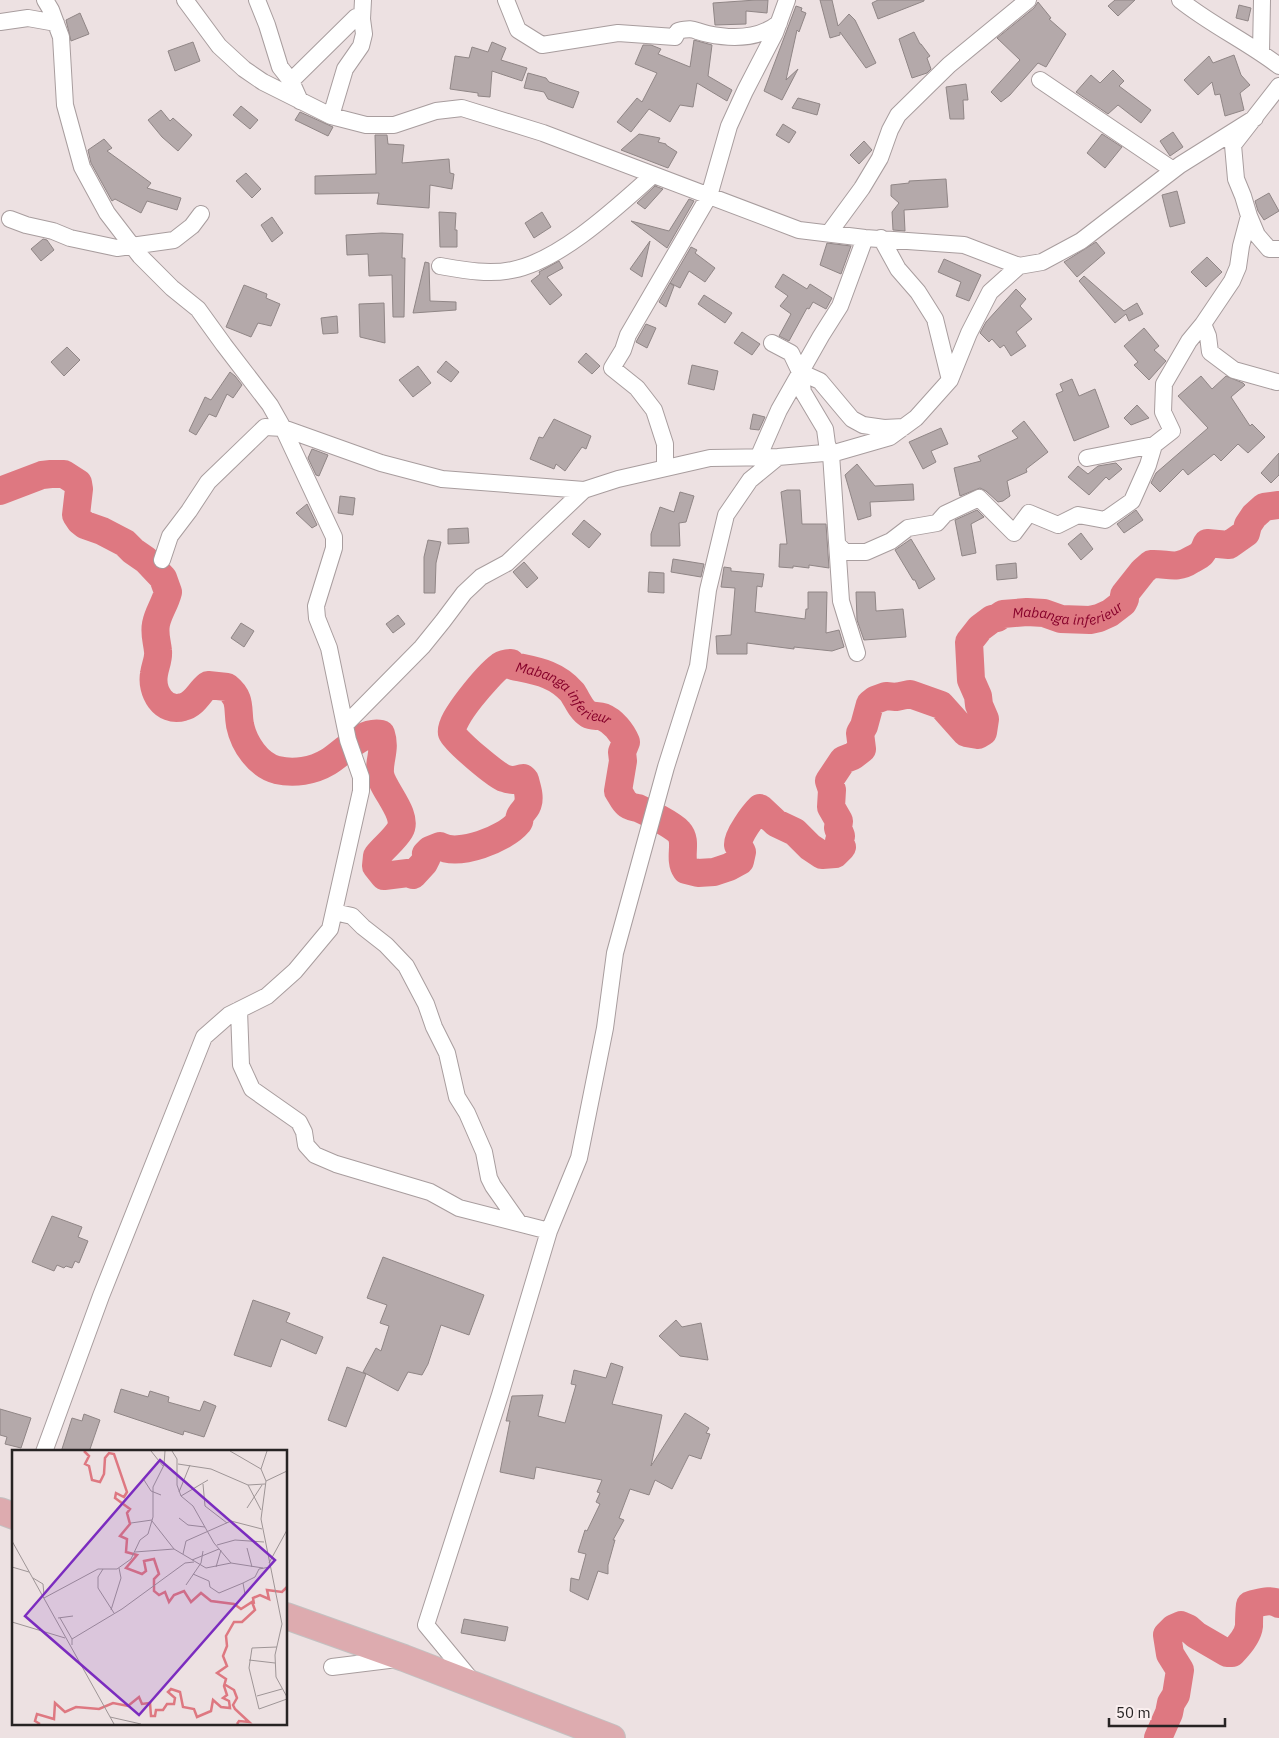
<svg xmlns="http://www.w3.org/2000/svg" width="1279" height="1738" font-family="'IBM Plex Sans',sans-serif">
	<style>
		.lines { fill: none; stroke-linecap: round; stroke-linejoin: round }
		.river { stroke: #de7881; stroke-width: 28 }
		.building { fill: #b4a9aa; stroke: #908686 }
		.minor-casing { stroke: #a89d9e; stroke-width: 18 }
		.primary-casing { stroke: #c3c1c1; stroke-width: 28 }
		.minor { stroke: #fff; stroke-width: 16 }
		.primary { stroke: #ddabaf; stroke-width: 26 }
		.labels { text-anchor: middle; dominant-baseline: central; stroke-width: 4; stroke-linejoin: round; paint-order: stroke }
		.water-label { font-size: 14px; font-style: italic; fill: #86012a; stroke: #faefef }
		.inset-river { fill: none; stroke: #de7881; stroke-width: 2.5 }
		.inset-road { fill: none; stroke: #9e9596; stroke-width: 1 }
		.view { fill: #7b2cbf; fill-opacity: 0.15; stroke: #7b2cbf; stroke-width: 2.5 }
		.inset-edge { fill: none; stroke: #272323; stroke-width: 2.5 }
	</style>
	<rect width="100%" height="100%" fill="#ede1e2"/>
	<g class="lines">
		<g class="river">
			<path id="s1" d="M0,491L42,475L51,474H64L78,483L79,489L76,515L80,521L85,525L102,531L125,543L133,551L146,560L163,578L168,592C165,604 158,613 156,624C154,634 157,641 158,651C159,659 155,666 154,674C151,691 163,713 183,707C195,704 199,692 208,685L227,687C242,699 237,709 240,725C244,744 258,765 277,770C294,774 313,771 328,762C343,753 362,730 381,734C386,749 379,759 380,773C381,788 409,815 400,830C394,840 384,847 377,856L376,866L384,876L408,873L413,875L424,863L427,857L426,854L430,850L440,846C458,857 505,839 518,823C521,819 518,821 520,816C522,811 527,809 528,803C530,796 527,788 525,780L523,778C516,780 511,781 504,778C497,776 455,741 452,733C448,721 489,674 500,666C503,664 507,663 511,663L513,666C536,671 555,673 572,692C577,699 581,710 588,714C593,717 598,715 603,717C613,721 622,732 626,742L622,752L623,761L618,791C621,795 623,801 627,804C630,807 634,807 638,808C647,812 673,825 679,832C688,842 678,858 686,870L698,873L714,872L729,867L740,861L742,852C741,850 739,847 738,845C737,836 754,814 760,808L776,823L795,832L810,847L822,855L835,854L842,847L839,841L841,836L838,828L839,821L831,807L832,790L829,781L843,760L853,756L862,749L860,733L864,726L870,704L875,700L886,696L896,697L910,694L941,705L966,733L978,735L983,732L985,719L979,705L978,696L971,680L969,642L980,628L992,619L997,618L1003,614L1027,612L1044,613L1061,619L1090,620L1099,618L1110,613L1123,603L1125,599L1124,595L1143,571L1151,564C1167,563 1176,570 1191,560C1194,558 1198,557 1201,554C1204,551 1205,547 1207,543L1229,545L1246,533L1248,525L1254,516L1264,507L1279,505"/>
			<path d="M1158,1738L1169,1713L1171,1703L1176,1695L1180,1670L1170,1654L1167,1635L1174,1628L1181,1625L1188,1628L1196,1635L1227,1653H1232C1239,1646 1248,1635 1249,1626C1249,1618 1249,1613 1250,1605C1260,1603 1270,1598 1279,1604"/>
		</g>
	</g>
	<path class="building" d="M756,0H768L767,13L746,11V24L715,25L713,3Z
		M820,0H832L838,26L849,14L855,20L876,63L866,68L840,32V35L830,38Z
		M878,0H924V1L878,19L872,3Z
		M1115,0H1135L1118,16L1108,6Z
		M1038,2L1051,18L1049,19L1066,34L1046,67L1038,63L1010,95L1001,102L991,92L1020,60L997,38L1034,8Z
		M1239,5L1251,8L1248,21L1236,18Z
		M796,6L802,8L801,11L806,13L799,32L797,30L786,80L798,69L782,100L764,91Z
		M80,13L89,34L71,41L66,20Z
		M914,32L920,44H921L930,56L927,58L931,69L927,73L912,78L899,39Z
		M694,40L712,45L708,76L732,90L727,101L697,83L693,107L680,105L670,122L649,109L631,132L617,122L637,98L642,102L657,73L635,64L643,45H651L661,49L658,54L690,67Z
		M193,42L200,61L175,71L168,51Z
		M492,42L506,48L501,60L527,68L522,81L492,71L490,97L478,96V93L450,89L455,56L469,58L472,47L488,52Z
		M1234,55L1241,75L1250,85L1240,93L1244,110L1225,116L1220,94L1215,95L1212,82L1198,95L1184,80L1209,56L1213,63Z
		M1113,70L1124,81L1119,86L1151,110L1141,123L1118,105L1108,114L1076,92L1091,75L1100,83Z
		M528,73L546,78L549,82L579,92L573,108L548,99L544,92L524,88Z
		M966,84L968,100H963L964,119H950L946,87Z
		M798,98L820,104L817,115L792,108Z
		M241,106L258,120L250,129L233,115Z
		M161,110L170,121L173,118L192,135L178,151L162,137L148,120Z
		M300,112L333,127L328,136L295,120Z
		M783,124L796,132L789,143L776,135Z
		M1173,132L1183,147L1170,156L1160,141Z
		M639,134L660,138L658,142L666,144V145L677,152L668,168L621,150Z
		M1102,134L1122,147L1105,168L1087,153Z
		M375,135H387L388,144L404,145L402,163L449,159L450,173L454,174L452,189L430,185L429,208L377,204L379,193L315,194V176L376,174Z
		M104,139L112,148L107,151L151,183L147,188L181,198L177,210L147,201L141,213L115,199L112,201L91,163L88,150Z
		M864,141L872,150L859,164L850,155Z
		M246,173L261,189L252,198L236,181Z
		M946,179L948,207L904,210L905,231L893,230L892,212L899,203L891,196V185L909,183V181Z
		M655,186L663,189L645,209L637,203Z
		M1177,191L1185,223L1170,227L1162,195Z
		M1269,193L1279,211L1264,220L1258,211L1255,201Z
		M689,199L694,201L667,248L631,221L669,231Z
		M439,212L456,213L455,230H457V247H440Z
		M542,212L551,227L534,238L525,223Z
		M272,217L283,233L272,242L261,225Z
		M382,233L403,234L402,258H405L404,317H393L392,275L369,276L368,254L347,255L346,235Z
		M43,239L47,240L54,250L41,261L31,249Z
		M650,241L642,277L630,269Z
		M1096,242L1105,253L1077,277L1064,262Z
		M827,243L851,246L841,274L820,265Z
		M691,247L697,250L695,253L715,268L705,282L689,271L680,288L670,283Z
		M1207,257L1222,272L1206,287L1191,272Z
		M944,259L981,275L969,301L956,296L961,282L938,272Z
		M559,261L563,268L547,277L562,295L550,305L531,281L540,274L539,272Z
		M425,262L429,263L430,301L456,302V310L413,313Z
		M783,274L807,289L810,284L832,298L826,309L813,302L809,309L807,308L789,341L779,336L791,314L780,306L788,296L775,287Z
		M1084,276L1124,311L1137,303L1143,314L1129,321L1126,314L1115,323L1079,281Z
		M670,283L674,286L666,307L659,302Z
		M244,285L267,294L266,298L280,304L271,326L258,323L251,337L226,327Z
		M1016,289L1026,299L1020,306L1032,319L1016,332L1026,346L1011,356L1004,345L1000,348L992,339L989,342L980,333L986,322Z
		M704,295L732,313L725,323L698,304Z
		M384,303L385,343L360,337L359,304Z
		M337,316L338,333L323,334L321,318Z
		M646,324L656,328L647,348L636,342Z
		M1144,328L1159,346L1154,350L1166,361L1149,380L1134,365L1138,362L1124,346Z
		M742,332L760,344L752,355L734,343Z
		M67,347L80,360L64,376L51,362Z
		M586,353L600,366L592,374L578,362Z
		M446,361L459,372L451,382L437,372Z
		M692,365L718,371L714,390L688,384Z
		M418,366L431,383L413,397L399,380Z
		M230,372L235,376L242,385L233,398L227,394L216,417L209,414L196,435L189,431L205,397L211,400Z
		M1201,376L1212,389L1226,376L1243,383L1245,385L1231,397L1250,426L1252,424L1265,437L1248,453L1238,444L1221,461L1214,454L1188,475L1183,469L1160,492L1151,483L1156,473L1208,428L1178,396Z
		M1072,379L1079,396L1095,389L1109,427L1074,441L1056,394L1063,391L1060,384Z
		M1137,405L1149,418L1131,425L1124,418Z
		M753,414L765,417L759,430L750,429Z
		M554,419L591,436L586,449L582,447L565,471L556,464L554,469L530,459L539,437L543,438Z
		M1024,421L1048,452L1026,469L1027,472L1007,481L1010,496L1003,501L998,502L986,491L980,488L960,496L954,468L981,461L978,456L1018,438L1012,431Z
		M941,428L948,444L931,451L936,462L923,469L909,442Z
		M312,449L328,455L319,476L316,475L308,458Z
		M1279,453V475L1271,483L1261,473Z
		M1116,463L1122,469L1109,480L1106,477L1089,495L1068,477L1078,466L1088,474L1098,466Z
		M857,464L875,486L913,484L914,500L870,502L871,516L858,520L845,475Z
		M787,490H800L802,524H826L829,568L809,565V568L793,566V568L779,567L780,544H787L781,492Z
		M680,492L694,496L686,522L679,523L680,546H651V534L660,507L674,512Z
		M340,496L355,498L353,515L338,513Z
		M307,504L317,525L312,528L296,513Z
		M977,510L984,517L971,524L976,553L962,556L955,520Z
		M1136,510L1143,520L1124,533L1117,524Z
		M584,520L601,534L589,548L572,534Z
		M468,528L469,543L448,544V529Z
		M1081,533L1093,549L1081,560L1068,544Z
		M911,539L935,579L919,589L915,580H913L895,550Z
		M428,540L441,542L436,563L435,593H424V557Z
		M673,559L704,564L701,577L671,572Z
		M524,562L538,578L527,588L513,572Z
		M1016,563L1017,578L997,580L996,565Z
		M724,567L731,568V571L764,574L762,587L757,586L755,612L805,619L806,609H808V592H827L826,633L839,630L844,647L832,651L794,647V649L747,643V654H717L716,636L731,635L735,588L721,587Z
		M649,572L664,573V593L648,592Z
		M856,592H875L876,611L903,609L906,637L864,640L857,620Z
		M398,615L405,624L393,633L386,624Z
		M241,623L254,631L244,647L231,638Z
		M52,1216L82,1227L78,1237L88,1241L79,1263L75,1261L72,1268L66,1266L64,1268L57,1265L54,1271L32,1262Z
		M383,1257L484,1295L469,1335L441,1325L428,1364L422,1375L408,1372L398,1391L363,1372L376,1348L381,1351L389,1326L380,1323L387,1305L367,1298Z
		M253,1300L290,1313L286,1322L323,1337L316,1354L281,1339L271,1367L234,1355Z
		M676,1320L682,1327L701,1323L708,1360L680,1356L659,1336Z
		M611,1363L623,1367L612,1404L662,1415L651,1466L685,1413L709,1428L706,1433L710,1434L701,1459L689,1455L672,1489L655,1480L649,1495L630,1489L619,1518L624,1520L613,1540H615L608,1565V1574L598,1571L588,1600L570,1591L571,1578L579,1580L586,1554L578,1552L585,1530L587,1531L600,1504L596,1502L600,1493L597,1492L602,1480L536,1467L534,1479L500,1472L510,1421H506L512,1396L543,1395L538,1416L565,1423L576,1385L571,1384L574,1370L606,1378Z
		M347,1367L366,1374L346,1427L328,1420Z
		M121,1389L148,1397L150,1391L169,1397L168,1402L200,1411L204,1401L216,1406L204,1437L184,1431L183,1435L114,1412Z
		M0,1409L31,1418L21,1448L5,1444L7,1437L0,1435Z
		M84,1414L100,1420L89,1452H61L72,1418L82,1421Z
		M464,1619L508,1627L505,1641L461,1633Z"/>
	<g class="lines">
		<g class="minor-casing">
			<path id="minor" d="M185,0L219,46L244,69L263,82L331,116L366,125H394L436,111L462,108L543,133L799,230L865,238L964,245L1019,266
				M257,0L267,25L280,67L291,81L300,101
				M506,0L518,30L542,45L618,33L675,37L678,31C695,27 693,31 708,34C732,39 759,39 779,23
				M1180,0C1211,25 1248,42 1279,66
				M0,22L28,18L56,23
				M1261,53L1262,0
				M1040,80L1173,170
				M291,81L356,17L362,19
				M331,116L345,69L361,46L364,34L362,19L363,0
				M1249,216L1257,235L1269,249H1279
				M10,219L26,225L53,231L70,238L117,248L174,240L192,226L201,214
				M829,233L862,188L880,158L890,130L898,115L949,65L1028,0
				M881,238L898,269L918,292L935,319L950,380
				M440,266C463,270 488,275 512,270C560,261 617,207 653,175
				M772,343L791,353L800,372L803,392L825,429L827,444L831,454L841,601L857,653
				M800,372L820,381L846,412L852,419L863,425L884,428L904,427
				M1277,382L1234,370L1210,352L1208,336L1203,324L1232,281L1238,267L1241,246L1249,216L1243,196L1236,179L1233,145L1279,86
				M758,458L779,410L821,336L840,306L865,238
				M1087,458L1154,445
				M665,468V444L654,410L637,388L612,368L623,350L628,335L709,196L729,126L745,91L775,33L787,0
				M838,545L845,552H866L891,541L908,528L937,523L945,514L979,498L1014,533L1029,513L1058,525L1078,515L1105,520L1132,501L1148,465L1154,445L1172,431L1163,412L1164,384L1189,341L1203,324
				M162,560L170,536L189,511L208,482L265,427L283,428L381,463L442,479L584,490L618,479L710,458L778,457L824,453L831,454L890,437L916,418L950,380L969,333L990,292L1019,266L1042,262L1081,241L1180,165L1255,118
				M346,724L422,647L443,621L464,593L481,577L507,563L584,490
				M334,912L352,916L363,927L386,945L406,966L426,1004L434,1027L447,1053L457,1097L467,1113L484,1152L489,1178L493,1186L519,1223
				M239,1010L241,1065L252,1089L299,1122L304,1132L306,1145L315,1155L336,1164L430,1192L459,1208L549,1231
				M44,1452L101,1296L204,1037L229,1015L267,996L295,971L330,929L361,791V777L348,740L329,648L317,618L316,606L334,548V537L283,428L270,405L224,345L198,309L172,288L140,256L107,213L82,167L65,105L61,37L51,10L45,0
				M332,1667L397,1659
				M473,1682L426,1625L500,1395L549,1231L579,1158L605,1028L615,953L666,767L698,666L708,590L726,515L750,480L778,457"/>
		</g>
		<g class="primary-casing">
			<path id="primary" d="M0,1511L14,1516
				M286,1616L404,1658L612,1738"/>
		</g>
		<use href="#minor" class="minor"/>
		<use href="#primary" class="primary"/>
	</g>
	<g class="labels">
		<g class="water-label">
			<text stroke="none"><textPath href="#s1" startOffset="2229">Mabanga inferieur</textPath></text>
			<text stroke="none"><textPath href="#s1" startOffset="1261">Mabanga inferieur</textPath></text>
		</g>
	</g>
	<g transform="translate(12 1450)">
		<rect width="275" height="275" fill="#ede1e2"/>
		<path class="inset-river" d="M242,154L241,148L248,145L257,149L255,140L270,142L275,137M212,234L222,240L225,248L221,255L223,259L237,272L227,271L225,274M28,274L23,271L25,264L42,269L43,253L53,262L64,257L87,259L101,253L116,256L127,247L130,254L138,253L139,266H143L144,260H151L155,254H162L163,248L156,242L159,239L168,242L171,257L182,259L185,267L199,261L201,250L209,257L218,258L217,251L211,248L215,245L212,236L214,229L205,223L215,216L211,206L215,196L214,186L222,172H230L243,160L240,152L229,159L222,154L199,151L189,143L179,152L172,141L162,145L157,152L153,142L147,145L142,141V129L147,124L142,109L132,111L134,121L130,124L114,118L125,105L114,102L115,89L108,86L118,74L115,63L118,59L103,48L104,43L112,47L115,42L102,4L97,3L93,8L92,24L88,32L80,30L77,16L73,14L77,6L72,1"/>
		<path class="inset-road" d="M139,1L151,16M160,1L165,9V35L169,46L181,56L202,93L219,113M218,1L249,19L254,31M166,14L199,19L236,35L253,34M249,19L255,1M275,21L254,31L249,69L270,174L263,205L264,227L275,247M132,30L139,41L149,45M191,34L193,56L215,73M236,35L249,60M167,42L178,15M169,46L196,30M235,58L250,35M167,68L176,75L193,77M140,71L162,99L194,118L219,113L251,118M119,73L140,70M0,91L102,274M205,95L223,90L252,92M235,98L240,117M123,102L162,99M171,104L174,91L219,71L250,79M180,110L207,99M257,113L275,80M0,117L17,122M204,117L209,100M91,119L86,127V138L102,163M181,124L197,131L198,137L207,143L231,133M21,128L31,134L32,145M174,135L189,113L191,101M233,144L231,133L243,127L247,119L258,117M32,148L86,119H105L119,109L128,90L136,84L141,67V37L152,15L153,1M99,160L109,128L107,118M46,168L61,166M48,168L60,189M0,172L53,188M60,195V189L110,159L173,113L182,112M265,197L240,198L237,218L247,259L275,249M237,210L263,213M245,246L270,239M98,267L129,274"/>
		<path class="view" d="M148,10L263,110L127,265L13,166Z"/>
		<rect width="275" height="275" class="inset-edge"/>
	</g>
	<path d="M1109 1718v8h116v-8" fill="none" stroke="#272323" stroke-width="2.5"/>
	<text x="1116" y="1718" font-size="15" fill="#272323" stroke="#faefef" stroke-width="4" paint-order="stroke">50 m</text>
</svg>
